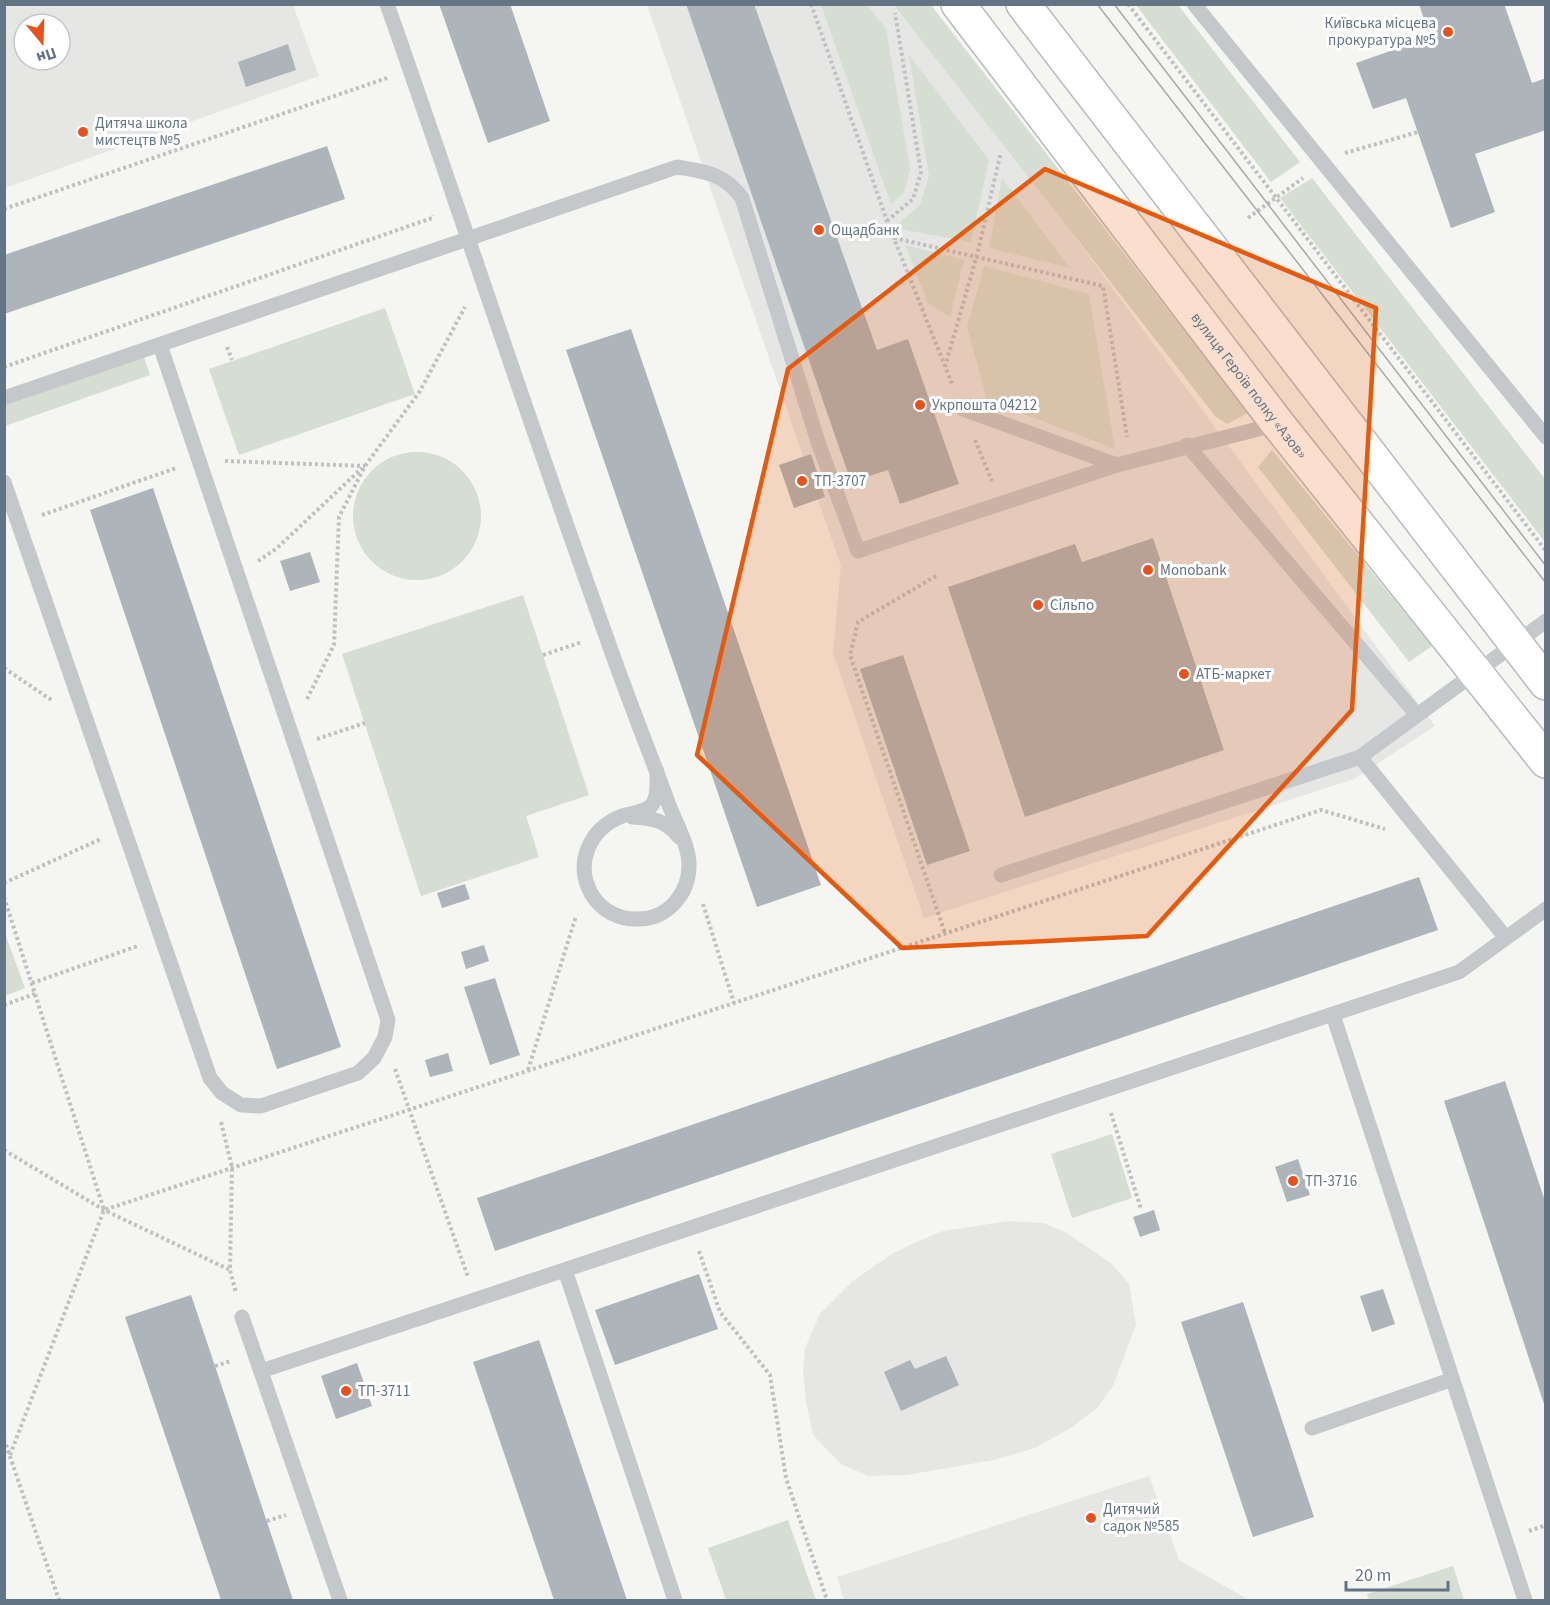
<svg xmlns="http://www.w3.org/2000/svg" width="1550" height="1605" font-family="'Source Sans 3',sans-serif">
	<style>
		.built { fill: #e6e7e5; fill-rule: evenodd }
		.green { fill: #d6ddd2 }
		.building { fill: #adb4ba }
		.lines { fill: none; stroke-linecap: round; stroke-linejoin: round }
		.secondary-casing { stroke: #b7bbc0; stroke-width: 36 }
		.path { stroke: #bec0c2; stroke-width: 4; stroke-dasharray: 3 3; stroke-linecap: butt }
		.service { stroke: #c5c8cb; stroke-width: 15 }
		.secondary { stroke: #fff; stroke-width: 33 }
		.tram { stroke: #a4aab0; stroke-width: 1.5 }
		.marked { fill: #e8590c; fill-opacity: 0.2; stroke: #e8590c; stroke-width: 4.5; stroke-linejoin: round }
		.poi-dot { fill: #eb501b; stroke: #fff; stroke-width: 2 }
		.labels { text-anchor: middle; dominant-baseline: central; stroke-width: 6; stroke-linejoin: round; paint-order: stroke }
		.poi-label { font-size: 15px; fill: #637484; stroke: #fff; text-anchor: start }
		.street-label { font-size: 15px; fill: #637484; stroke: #fff }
	</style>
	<rect width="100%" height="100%" fill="#f5f5f1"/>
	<path class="built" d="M4,5H293L319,76L5,188ZM24,24H60V60H24Z
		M647,5H904L1435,726L1354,779L924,918L833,653L841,566Z
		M1009,1221L1044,1223L1067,1233L1112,1264L1129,1284L1136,1325L1113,1386L1097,1408L1071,1428L1035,1448L994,1460L907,1475L868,1476L841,1464L813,1435L806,1401L803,1369L805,1348L820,1314L853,1281L892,1254L916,1242L943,1231Z
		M1149,1476L1179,1560L1249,1600H844L837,1577Z"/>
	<path class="green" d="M821,5H867L886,29L910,169L904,193L891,204Z
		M894,5H931L1248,413L1227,424L1216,417Z
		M1136,5H1178L1300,162L1271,182Z
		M909,55L989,160L971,242L899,229L898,224L920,205L929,176Z
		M1002,178L1070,268L989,248Z
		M1312,178L1545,479V542L1280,198Z
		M905,245L964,260L950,317L928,303Z
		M984,266L1089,294L1115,449L987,400L967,327Z
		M385,308L415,394L239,455L209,369Z
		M144,357L150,375L5,426L4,406Z
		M1272,450L1432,646L1409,662L1258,467Z
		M353 516a64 64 0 1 1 128 0a64 64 0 1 1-128 0Z
		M523,595L589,795L526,816L539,857L421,896L342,654Z
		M6,936L25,988L5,996L4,937Z
		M1112,1134L1132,1198L1072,1218L1051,1154Z
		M788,1520L816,1600H726L708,1548Z
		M1453,1566L1464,1600H1369L1367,1594Z"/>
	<path class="building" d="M439,4H510L550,121L488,143Z
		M686,4H754L877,350L908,339L959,484L900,504L888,470L851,482Z
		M1419,4H1504L1532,83L1546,78V130L1475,154L1495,212L1451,228L1406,98L1373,109L1356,63L1430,37Z
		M288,44L296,70L246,87L238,62Z
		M327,146L345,199L4,314V255Z
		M631,329L821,885L757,907L566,350Z
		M811,454L825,497L794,508L779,465Z
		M153,488L341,1047L277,1069L90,510Z
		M1153,538L1224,750L1025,817L948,587L1075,544L1082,562Z
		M310,552L320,582L290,591L280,561Z
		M903,655L970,851L927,865L860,669Z
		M1419,877L1438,930L495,1251L477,1198Z
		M465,884L470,899L442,908L437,893Z
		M484,945L489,961L466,969L461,952Z
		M495,978L520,1055L490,1065L464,987Z
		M448,1053L453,1071L430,1077L425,1060Z
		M1505,1081L1546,1204L1545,1407L1444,1101Z
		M1298,1159L1310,1195L1287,1202L1275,1167Z
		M1154,1210L1160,1230L1140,1237L1133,1217Z
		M699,1274L718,1329L615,1365L595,1310Z
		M1383,1289L1395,1324L1372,1332L1360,1296Z
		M191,1295L215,1366L293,1600H221L125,1317Z
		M1243,1302L1314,1517L1253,1537L1181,1322Z
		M539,1340L563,1411L627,1600H554L473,1362Z
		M946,1356L959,1385L901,1411L884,1372L910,1360L915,1369Z
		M357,1363L372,1406L336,1419L321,1376Z"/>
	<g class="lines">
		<g class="secondary-casing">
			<g id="secondary">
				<path id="s1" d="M958,4L1278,424L1546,761"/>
				<path d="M1023,4L1546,683"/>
			</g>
		</g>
		<path class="path" d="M811,4L887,221L953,386
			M1128,4L1546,551
			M1345,153L1418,132
			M4,209L387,78
			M1248,218L1303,178
			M887,221L913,199L921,172L895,13
			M894,238L1103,286L1127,437
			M227,347L232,360
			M4,367L432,218L433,215
			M945,367L977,255L1001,152
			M975,440L992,481
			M225,461L365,466
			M42,515L176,468
			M258,561L276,549L362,468
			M936,576L858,622L850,655L945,933
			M543,655L582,642
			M4,668L53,701
			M307,699L334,645L339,517L365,466L420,391L465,307
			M317,739L365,723
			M4,883L101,839
			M4,897L104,1210
			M703,904L734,1003
			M32,983L138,946
			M4,1005L35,994
			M395,1069L468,1277
			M528,1070L576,916
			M1111,1113L1141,1209
			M221,1122L232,1167L230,1270L236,1293
			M4,1150L104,1210L230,1270
			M699,1251L720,1312L770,1375L786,1478L827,1600
			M215,1366L231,1361
			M4,1439L59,1600
			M10,1455L104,1210L1321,810L1385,829
			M267,1521L286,1515
			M1529,1531L1546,1525"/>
		<path class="service" d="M387,4C461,214 530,425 605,633C625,691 648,748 669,805C676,823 688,844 689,863C690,892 669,919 638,919C620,920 602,911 592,895C574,864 589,829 622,816C631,813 643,813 651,806C659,798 657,781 657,771
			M1194,4L1546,437
			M4,398L677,167C706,172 724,173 742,198L818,442L858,551L1117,465L1278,424
			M963,409L1117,465
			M1187,445L1417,715
			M4,482L210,1078L222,1093L241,1105L261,1106L358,1073L374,1058L385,1037L388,1020L160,345
			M1360,757L1506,938
			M632,817C652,818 666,820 679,837
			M1001,875L1360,757L1546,621
			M1333,1015L1525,1600
			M565,1270L675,1600
			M242,1317L340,1600
			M261,1371L1459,972L1546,909
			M1312,1428L1450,1380"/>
		<use href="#secondary" class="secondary"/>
		<path class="tram" d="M1097,4L1546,583
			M1114,4L1546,566"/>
	</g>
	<path class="marked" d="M1045,169L1376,308L1352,710L1147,936L902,948L697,755L788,369Z"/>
	<g class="poi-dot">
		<circle cx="1448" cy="32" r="6"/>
		<circle cx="83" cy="132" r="6"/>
		<circle cx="819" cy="230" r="6"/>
		<circle cx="920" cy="405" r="6"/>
		<circle cx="802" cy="481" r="6"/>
		<circle cx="1148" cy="570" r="6"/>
		<circle cx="1038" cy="605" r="6"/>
		<circle cx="1184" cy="674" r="6"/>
		<circle cx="1293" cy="1181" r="6"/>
		<circle cx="346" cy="1391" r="6"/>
		<circle cx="1091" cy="1518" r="6"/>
	</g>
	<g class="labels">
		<g class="poi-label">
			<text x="1436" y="23" text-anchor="end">Київська місцева<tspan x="1436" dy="17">прокуратура №5</tspan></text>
			<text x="95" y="123">Дитяча школа<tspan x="95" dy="17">мистецтв №5</tspan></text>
			<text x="831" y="230">Ощадбанк</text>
			<text x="932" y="405">Укрпошта 04212</text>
			<text x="814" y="481">ТП-3707</text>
			<text x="1160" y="570">Monobank</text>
			<text x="1050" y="605">Сільпо</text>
			<text x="1196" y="674">АТБ-маркет</text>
			<text x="1305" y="1181">ТП-3716</text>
			<text x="358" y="1391">ТП-3711</text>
			<text x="1103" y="1509">Дитячий<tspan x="1103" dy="17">садок №585</tspan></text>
		</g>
		<g class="street-label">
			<text stroke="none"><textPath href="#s1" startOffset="480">вулиця Героїв полку «Азов»</textPath></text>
		</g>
	</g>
	<rect width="1550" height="1605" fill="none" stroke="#637484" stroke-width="12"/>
	<g transform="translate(42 42) rotate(161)"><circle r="28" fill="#ffffff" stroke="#c1c7ce" stroke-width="1.5"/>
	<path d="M0-4.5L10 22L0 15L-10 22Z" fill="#eb501b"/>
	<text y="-9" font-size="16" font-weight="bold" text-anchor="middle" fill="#637484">Пн</text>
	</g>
	<path d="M1346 1581v9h102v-9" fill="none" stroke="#637484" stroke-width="3"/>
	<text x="1355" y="1581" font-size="18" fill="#637484" stroke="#ffffff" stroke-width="4.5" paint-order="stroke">20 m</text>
</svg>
